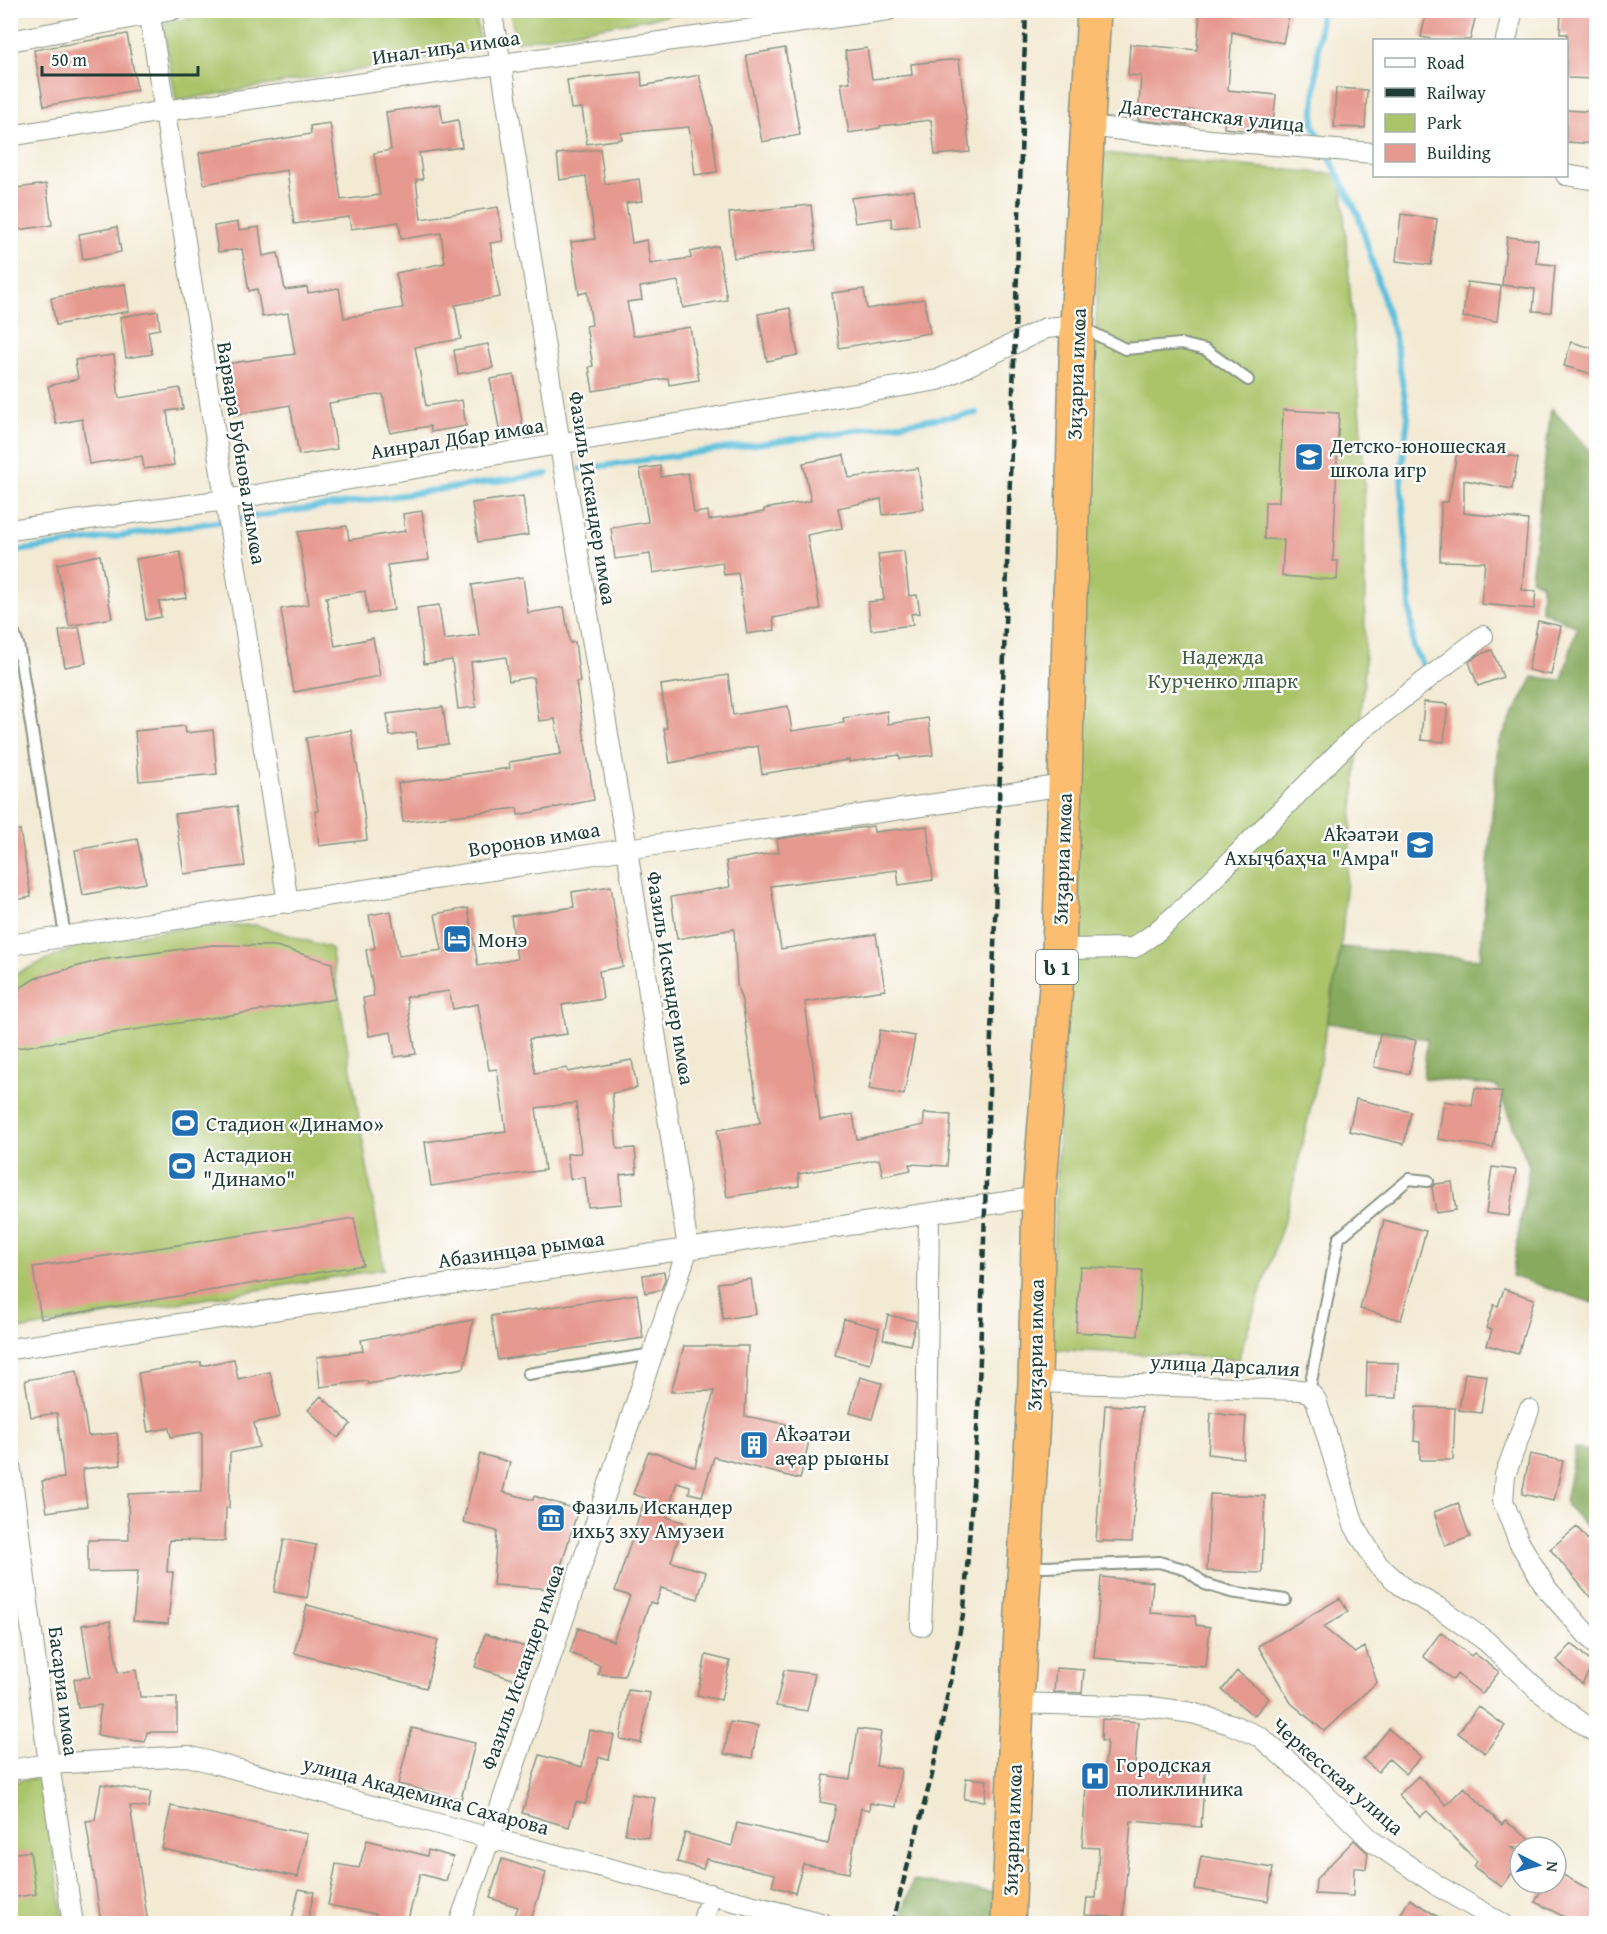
<svg xmlns="http://www.w3.org/2000/svg" width="1607" height="1934" font-family="'Gentium Book Plus','Noto Serif Georgian',serif">
	<style>
		.green { fill: #abc46a; stroke: #65804f; stroke-width: 1.5 }
		.forest { fill: #88aa5e; stroke: #547449; stroke-width: 1.5 }
		.lines { fill: none; stroke-linecap: round; stroke-linejoin: round }
		.stream { stroke: #5ec0dc; stroke-width: 6 }
		.building { fill: #e6998f }
		.lane-casing { stroke: #899484; stroke-width: 14 }
		.street-casing { stroke: #899484; stroke-width: 22 }
		.highway-casing { stroke: #899484; stroke-width: 36 }
		.lane { stroke: #fff; stroke-width: 10 }
		.street { stroke: #fff; stroke-width: 20 }
		.highway { stroke: #fcbd6f; stroke-width: 33 }
		.rail { stroke: #1f3d34; stroke-width: 4.5; stroke-dasharray: 9 4.5; stroke-linecap: butt }
		.labels { text-anchor: middle; dominant-baseline: central; stroke-width: 4.5; stroke-linejoin: round; paint-order: stroke }
		.shield { fill: #fff; stroke: #627771; stroke-width: 1.5 }
		.shield-label { font-size: 20px; font-weight: bold; fill: #1f3d34 }
		.street-label { font-size: 21px; fill: #1f3d34; stroke: #fff }
		.poi-label { font-size: 21px; fill: #1f3d34; stroke: #fff; text-anchor: start }
		.park-label { font-size: 21px; fill: #425f42; stroke: #fff }
	</style>
	<rect width="100%" height="100%" fill="#fff"/>
	<filter id="ink" filterUnits="userSpaceOnUse"><feTurbulence type="fractalNoise" baseFrequency=".0167" numOctaves="2"/><feDisplacementMap in="SourceGraphic" scale="12" xChannelSelector="R" yChannelSelector="G"/><feConvolveMatrix kernelMatrix="1 2 1 2 8 2 1 2 1" color-interpolation-filters="sRGB"/></filter>
	<filter id="wash" filterUnits="userSpaceOnUse"><feTurbulence type="fractalNoise" baseFrequency=".008" numOctaves="4" result="noise"/><feDisplacementMap in="SourceGraphic" scale="24" xChannelSelector="R" yChannelSelector="G"/><feGaussianBlur stdDeviation="1.35" result="paint"/><feColorMatrix in="noise" values="0 0 0 0 0 0 0 0 0 0 0 0 0 0 0 0 0 1.4 0 .05"/><feComposite in="paint" operator="in"/></filter>
	<g filter="url(#wash)">
		<rect width="100%" height="100%" fill="#f3ead4"/>
		<path class="green" d="M236,10L475,11L481,49L176,101L163,23Z
			M687,10L688,12L516,42L510,11Z
			M1103,153L1341,175L1364,471L1365,668L1341,947L1316,1084L1286,1215L1238,1359L1048,1349L1076,794Z
			M256,925L331,948L384,1269L11,1331V976L80,945L188,927Z
			M42,1777L64,1923L11,1924V1782Z"/>
		<path class="forest" d="M1551,408L1596,457V1304L1512,1276L1529,1166L1497,1086L1423,1078L1427,1039L1327,1023L1341,947L1480,959L1498,744L1533,677L1562,680L1577,627L1541,610L1542,584L1531,579Z
			M1575,1448L1596,1453V1538L1565,1503Z
			M913,1881L997,1893L993,1923L898,1924Z"/>
		<g class="lines">
			<path class="stream" d="M1321,10L1313,124L1323,145
				M1328,154L1359,217L1395,338L1408,417L1401,475L1413,647L1428,674
				M581,469L977,413
				M10,552L547,474"/>
		</g>
		<g id="blocks">
			<path class="building" d="M1200,10H1290L1283,43L1232,32L1228,90L1276,95L1272,133L1224,128L1225,113L1188,110L1187,125L1138,120L1141,76L1128,75L1130,44L1197,50Z
				M1427,10H1439L1475,19L1470,40H1435L1421,37Z
				M1561,10H1596V79L1566,78L1567,34H1560Z
				M127,34L137,90L44,106L34,50Z
				M785,48L800,135L762,142L746,55Z
				M867,48L872,79L912,75L911,64L959,59L970,152L935,155L931,120L880,126V128L849,133L841,83L850,82L845,51Z
				M641,72L642,86L699,75L712,128L717,172L695,175L689,127L621,133L622,139L587,144L582,108L571,109L567,80Z
				M1336,88L1367,90L1365,128L1334,127Z
				M440,104L443,123L458,120L462,147L419,153L423,179L416,180L421,219L498,207L503,241L490,243L500,297L455,305L461,339L415,347L426,406L462,400L466,426L431,432L430,426L390,433L383,394L329,403L337,449L299,455L290,405L234,415L225,364L295,354L288,313L262,317L257,289L249,291L242,249L218,252L214,226L238,222L239,230L259,227L263,256L278,253L285,290L307,287L308,293L339,288L344,318L403,308L396,273L445,263L441,233L401,239L399,222L351,229L349,217L294,224L287,170L204,184L199,153L311,134L310,126L330,123L341,200L380,195L374,153L391,150L386,112Z
				M1566,110L1596,112V144L1566,142Z
				M600,149L605,184L639,179L642,201L626,203L632,243L647,240L650,264L691,258L690,252L718,246L727,300L683,308L678,281L640,287L642,300L627,302L633,336L690,327L699,380L669,385L668,378L593,391L589,367L593,366L586,326L592,325L587,292L579,294L571,242L595,239L586,176L560,180L557,154Z
				M46,184L52,225L11,231L10,189Z
				M914,190L919,225L892,228L891,218L855,223L851,198Z
				M811,205L816,250L734,258L729,213Z
				M1401,214L1437,219L1431,265L1396,261Z
				M117,227L121,252L83,259L79,234Z
				M1507,237L1538,240L1536,263L1555,265L1551,312L1533,311L1535,289L1502,285Z
				M1467,282L1501,286L1497,321L1463,317Z
				M125,284L129,311L56,325L51,298Z
				M864,289L867,309L924,299L930,333L839,348L832,293Z
				M790,308L798,355L767,361L758,314Z
				M158,311L160,329L148,331L152,354L126,358L120,317Z
				M1571,342L1596,349V375L1564,366Z
				M488,344L493,368L458,374L454,350Z
				M114,355L119,398L180,388L183,409L167,411L174,465L144,469L142,456L89,464L82,419L56,424L48,386L78,379L75,360Z
				M514,375L524,434L501,439L490,379Z
				M1283,410L1339,413L1333,561H1338L1337,580L1282,576L1284,540L1264,539L1265,502H1279Z
				M1458,446L1518,457L1512,489L1464,480V513L1528,520L1522,590L1536,591L1534,609L1481,604L1485,562L1440,561L1441,502H1448Z
				M844,455L849,478L918,468L924,509L883,515L881,499L838,508L842,528L807,535L820,609L773,618L775,630L747,634L738,573L724,575L722,562L653,573L650,554L615,559L611,528L648,522L640,469L660,466L661,477L688,473L694,513L708,511L709,520L764,512V509L811,501L803,463Z
				M523,496L528,535L478,542L472,503Z
				M422,511L429,560L387,565L394,610L368,614L365,591L326,597L335,646L373,638L380,676L294,692L281,609L309,604L298,532L347,526L349,540L405,531L403,514Z
				M904,551L909,596L917,595L920,613L911,614L913,625L871,630L868,602L884,600L878,554Z
				M180,552L186,598L159,602L161,617L146,620L136,559Z
				M100,555L112,618L69,626L57,564Z
				M523,577L528,613L564,607L570,643L575,642L580,682H576L594,800L518,815L517,808L403,822L398,783L510,768L509,762L561,754L555,719L539,721L533,677L509,681L506,657L471,662L476,707L458,709L452,660L424,664L417,608L439,605L444,640L479,635L472,585Z
				M1538,621L1561,626L1551,675L1528,670Z
				M79,627L86,663L65,667L59,631Z
				M1492,650L1503,677L1478,686L1469,662L1478,655Z
				M728,675L733,715L788,706L792,731L844,723L843,718L887,711L888,724L928,718L933,755L900,759L899,755L849,762V760L762,774L758,746L670,763L664,728H667L661,685Z
				M1424,702L1448,704L1444,742L1421,740Z
				M443,707L448,744L418,748L416,732L390,736L387,714Z
				M185,726L186,733L213,730L217,774L139,781L135,731Z
				M351,730L361,787L367,840L319,846L315,811H318L306,738Z
				M237,806L245,866L184,874L175,814Z
				M873,826L874,832L927,826L933,880L899,885L897,870L771,886L781,949L876,934L885,990L805,1002L820,1120L853,1114L857,1139L924,1125V1113L951,1115L947,1166L909,1164L911,1170L883,1176L879,1159L798,1174L799,1186L727,1197L717,1130L760,1123L742,1001L737,985L734,929L677,939L671,897L730,887L726,861L779,852L777,839Z
				M20,830L31,897L10,901V831Z
				M137,839L146,883L83,895L75,850Z
				M611,886L623,967L599,971L603,999L562,1005L567,1034L529,1039L535,1073L567,1068L568,1072L632,1060L637,1088L612,1093L617,1149L635,1148L637,1173L620,1175L622,1204L588,1207L585,1177L570,1179L567,1154L581,1153L576,1103L536,1108L545,1170L431,1186L425,1142L506,1131L497,1069L489,1070L478,1004L453,1009L449,991L406,997L416,1054L395,1057L391,1032L369,1036L363,998L374,996L366,950L375,948L369,915L391,911L399,956L442,950L435,914L468,908L478,966L517,959L511,916L574,907L572,892Z
				M213,945L276,946L332,963L335,999L10,1049V994L36,978L100,960Z
				M880,1030L915,1036L904,1095L869,1089Z
				M1380,1033L1416,1040L1409,1074L1374,1067Z
				M1475,1088L1502,1092L1493,1148L1438,1139L1444,1101L1472,1106Z
				M1356,1099L1411,1112L1404,1144L1349,1131Z
				M1492,1167L1516,1170L1509,1216L1486,1213Z
				M1452,1182L1456,1210L1436,1213L1432,1187L1435,1184Z
				M354,1218L363,1265L41,1319L33,1267Z
				M1384,1220L1426,1231L1401,1320L1360,1309Z
				M1080,1267L1142,1270L1138,1336L1076,1332Z
				M664,1272L665,1279L661,1290L645,1293L643,1275Z
				M751,1279L756,1314L723,1319L718,1283Z
				M1504,1289L1534,1299L1518,1354L1487,1345L1492,1330L1486,1328L1494,1305L1498,1306Z
				M637,1294L643,1338L498,1360L491,1316Z
				M888,1315L916,1321L910,1345L883,1339Z
				M844,1319L879,1328L870,1364L835,1355Z
				M473,1320L464,1368L368,1384L367,1381L320,1387L317,1357L363,1351L361,1340Z
				M684,1346H748L745,1416L786,1424L784,1431L810,1437L800,1479L714,1457L702,1496L689,1493L690,1486L677,1482L666,1517L683,1522L671,1562L706,1572L698,1599L661,1588L656,1604L650,1602L624,1676L598,1674L600,1665L570,1653L578,1628L613,1641L630,1596L615,1591L645,1498L633,1494L648,1452L657,1453L695,1467L714,1391L671,1392Z
				M234,1359L238,1379L270,1372L280,1417L254,1423L259,1447L230,1453L229,1508H226L225,1541L169,1540L167,1572H173L168,1624L133,1621L138,1571L88,1572V1540H129L128,1494L202,1491V1432L171,1437L169,1428L148,1432L138,1373L201,1362V1366Z
				M1367,1362L1398,1363L1397,1398L1366,1397Z
				M77,1371L88,1436L117,1433L121,1465L82,1469L87,1506L47,1512L42,1481L64,1478L57,1413L31,1417L25,1380Z
				M1465,1373L1487,1376L1481,1413L1459,1410Z
				M860,1377L882,1383L872,1419L850,1413Z
				M321,1396L351,1424L338,1438L308,1410Z
				M1105,1405L1142,1407L1132,1542L1096,1541Z
				M1416,1407L1455,1408L1453,1460H1420V1442L1414,1441Z
				M1211,1413L1246,1417L1243,1458L1208,1454Z
				M480,1454L510,1462L503,1492L533,1500L534,1496L578,1510L554,1589L493,1585L497,1531L463,1522Z
				M1530,1454L1563,1461L1554,1501L1522,1494Z
				M1210,1494L1265,1496L1262,1573L1207,1571Z
				M1458,1503L1470,1537L1445,1546L1434,1512Z
				M1577,1527L1596,1550V1604L1550,1549Z
				M284,1539L316,1545L307,1598L274,1592Z
				M1101,1577L1153,1582L1150,1613L1195,1616L1196,1625L1210,1627L1206,1667L1094,1658Z
				M1340,1598L1348,1612L1323,1627L1355,1653L1365,1647L1377,1682L1324,1731L1291,1703L1258,1646Z
				M307,1605L438,1640L426,1688L294,1653Z
				M110,1621L118,1673L136,1670L140,1697H177V1732H147L145,1742L97,1735L101,1705L78,1708L74,1679L90,1677L82,1625Z
				M1441,1632L1471,1656L1474,1653L1499,1672L1482,1694L1457,1674L1453,1680L1423,1656Z
				M485,1634L532,1649L522,1682L475,1667Z
				M1572,1644L1593,1664L1582,1684L1557,1660Z
				M706,1655L730,1661L721,1700L697,1695Z
				M1056,1668L1084,1670L1082,1693L1054,1692Z
				M784,1670L815,1674L807,1711L776,1706Z
				M1237,1671L1269,1698L1254,1716L1222,1690Z
				M628,1690L650,1693L641,1743L620,1739Z
				M1478,1706L1505,1726L1485,1753L1458,1733Z
				M1102,1719L1138,1722L1135,1765L1205,1771L1201,1827L1131,1821L1123,1918L1085,1915L1087,1898H1096L1099,1848L1082,1847L1086,1786L1103,1787L1107,1741H1101Z
				M730,1722L758,1726L752,1758L724,1754Z
				M412,1728L475,1743L461,1799L398,1784Z
				M858,1729L881,1732L876,1766L901,1769L896,1807L870,1803L869,1810L861,1808L849,1873L803,1864L795,1893L772,1886L775,1874L706,1859L703,1869L677,1862L685,1833L732,1846L737,1823L828,1844L836,1805L820,1802L824,1775L850,1779Z
				M1389,1729L1421,1757L1406,1774L1389,1759L1378,1772L1363,1759Z
				M589,1730L614,1735L609,1759L599,1757L585,1804L576,1802L569,1827L522,1813L540,1755L582,1767Z
				M1418,1776L1446,1805L1464,1787L1502,1825L1505,1821L1542,1847H1511L1520,1852V1862L1502,1887L1474,1867L1477,1861L1427,1811L1420,1817L1399,1795Z
				M966,1778L987,1780L985,1801L964,1799Z
				M101,1784L151,1792L148,1808L130,1806L148,1923H101L86,1821L95,1820Z
				M632,1794L655,1798L648,1838L625,1834Z
				M171,1806L307,1834L298,1877L162,1849Z
				M367,1840L427,1856L428,1850L453,1857L446,1881L420,1874L407,1923H374L376,1914L328,1905L336,1864L359,1868Z
				M1354,1840L1368,1853L1366,1869L1354,1867L1353,1896L1315,1894L1316,1879Z
				M30,1851L36,1894L10,1898V1854Z
				M1201,1856L1273,1868L1268,1901L1195,1889Z
				M502,1859L546,1873L530,1923H512L518,1907L490,1898Z
				M1556,1871L1596,1893V1923H1576L1535,1902L1545,1883H1556Z
				M299,1889L314,1892L307,1923H291Z
				M1410,1899L1448,1923H1395Z"/>
		</g>
	</g>
	<g filter="url(#ink)">
		<use href="#blocks" fill-opacity="0" stroke="#899484" stroke-width="1.5"/>
		<g class="lines">
			<g class="lane-casing">
				<path id="lane" d="M1083,328L1125,349L1181,344L1206,350L1248,380
					M10,624L18,644L65,936
					M528,1374L653,1354
					M1309,1392L1339,1238L1409,1179L1428,1181
					M1028,1566L1045,1567L1159,1562L1187,1570L1205,1584L1231,1592L1285,1600"/>
			</g>
			<g class="street-casing">
				<path id="street" d="M149,10L288,903
					M1506,40L1513,10
					M10,41L172,10
					M1088,126L1210,140L1374,153
					M10,136L164,111L888,10
					M1566,175L1596,180
					M10,530L225,500L938,380L1046,328L1077,325
					M10,945L627,849L1065,785
					M1059,949L1133,948L1155,933L1188,904L1359,732L1483,636
					M10,1349L1039,1197
					M1035,1382L1300,1390L1309,1392L1316,1400L1354,1525L1378,1565L1406,1590L1441,1609L1486,1641L1540,1692L1593,1731L1596,1730
					M1529,1410L1505,1475L1503,1501L1519,1542L1547,1589L1596,1645
					M10,1464L49,1764L73,1924
					M921,1626L925,1541L929,1214
					M1017,1703L1151,1707L1192,1713L1230,1724L1260,1737L1310,1780L1372,1841L1438,1886L1503,1924
					M10,1770L49,1764L188,1756L490,1838L824,1924
					M459,1924L490,1838L688,1248L627,849L560,445L501,64L491,10
					M702,1924L711,1894"/>
			</g>
			<g class="highway-casing">
				<path id="highway" d="M1008,1924L1017,1703L1035,1382L1039,1197L1059,949L1065,785L1077,325L1094,10"/>
			</g>
			<use href="#lane" class="lane"/>
			<use href="#street" class="street"/>
			<use href="#highway" class="highway"/>
			<path class="rail" d="M892,1924L932,1775L964,1610L978,1416L1026,10"/>
		</g>
	</g>
	<defs>
		<g id="school-square" transform="scale(1.5)"><rect x="-9" y="-9" width="18" height="18" rx="4" fill="#1f6fb2" stroke="#fff"/><path d="M0-5L7-2L0 1L-7-2ZM-4 1L0 2.5L4 1V4Q0 6-4 4Z" fill="#fff"/></g>
		<g id="hotel-square" transform="scale(1.5)"><rect x="-9" y="-9" width="18" height="18" rx="4" fill="#1f6fb2" stroke="#fff"/><path d="M-6-4.5h1.5V1H6V5H4.5V3h-9V5H-6ZM-4 0a1.8 1.8 0 1 1 3.6 0ZM.5 0V-2.5h3Q6-2.5 6 0Z" fill="#fff"/></g>
		<g id="stadium-square" transform="scale(1.5)"><rect x="-9" y="-9" width="18" height="18" rx="4" fill="#1f6fb2" stroke="#fff"/><path d="M0-5a6.5 5 0 1 0 0 10a6.5 5 0 1 0 0-10ZM-3.5-1.8h7v3.6h-7Z" fill="#fff"/></g>
		<g id="building-square" transform="scale(1.5)"><rect x="-9" y="-9" width="18" height="18" rx="4" fill="#1f6fb2" stroke="#fff"/><path d="M-4-6H4V6H1V3H-1V6H-4ZM-2.5-4.3h1.7v1.8h-1.7ZM.8-4.3h1.7v1.8H.8ZM-2.5-1h1.7V.8h-1.7ZM.8-1h1.7V.8H.8Z" fill="#fff"/></g>
		<g id="museum-square" transform="scale(1.5)"><rect x="-9" y="-9" width="18" height="18" rx="4" fill="#1f6fb2" stroke="#fff"/><path d="M0-6L6-3V-2H-6V-3ZM-5-1h2V3h-2ZM-1-1h2V3h-2ZM3-1h2V3H3ZM-6 4H6V6H-6Z" fill="#fff"/></g>
		<g id="hospital-square" transform="scale(1.5)"><rect x="-9" y="-9" width="18" height="18" rx="4" fill="#1f6fb2" stroke="#fff"/><path d="M-5-5h3v3.5h4V-5h3V5h-3V1.5h-4V5h-3Z" fill="#fff"/></g>
	</defs>
	<g fill-rule="evenodd">
		<use href="#school-square" x="1309" y="457"/>
		<use href="#school-square" x="1420" y="845"/>
		<use href="#hotel-square" x="457" y="939"/>
		<use href="#stadium-square" x="185" y="1123"/>
		<use href="#stadium-square" x="182" y="1166"/>
		<use href="#building-square" x="754" y="1445"/>
		<use href="#museum-square" x="551" y="1518"/>
		<use href="#hospital-square" x="1095" y="1776"/>
	</g>
	<g class="labels">
		<rect class="shield" x="1036" y="950" width="42" height="34" rx="4.5"/>
		<g class="shield-label">
			<text x="1057" y="967">ს 1</text>
		</g>
		<g class="street-label">
			<text transform="translate(446 47) rotate(-8)">Инал-иҧа имҩа</text>
			<text transform="translate(1212 115) rotate(6)">Дагестанская улица</text>
			<text transform="translate(1076 374) rotate(-88)">Ӡиӡариа имҩа</text>
			<text transform="translate(457 438) rotate(-9)">Аинрал Дбар имҩа</text>
			<text transform="translate(242 453) rotate(81)">Варвара Бубнова лымҩа</text>
			<text transform="translate(593 498) rotate(81)">Фазиль Искандер имҩа</text>
			<text transform="translate(534 839) rotate(-9)">Воронов имҩа</text>
			<text transform="translate(1062 859) rotate(-88)">Ӡиӡариа имҩа</text>
			<text transform="translate(671 978) rotate(81)">Фазиль Искандер имҩа</text>
			<text transform="translate(521 1249) rotate(-8)">Абазинцәа рымҩа</text>
			<text transform="translate(1035 1345) rotate(-89)">Ӡиӡариа имҩа</text>
			<text transform="translate(1225 1365) rotate(3)">улица Дарсалия</text>
			<text transform="translate(522 1667) rotate(-71)">Фазиль Искандер имҩа</text>
			<text transform="translate(64 1691) rotate(83)">Басариа имҩа</text>
			<text transform="translate(1338 1776) rotate(41)">Черкесская улица</text>
			<text transform="translate(426 1795) rotate(15)">улица Академика Сахарова</text>
			<text transform="translate(1012 1830) rotate(-88)">Ӡиӡариа имҩа</text>
		</g>
		<g class="poi-label">
			<text x="1330" y="445">Детско-юношеская<tspan x="1330" dy="24">школа игр</tspan></text>
			<text x="1399" y="833" text-anchor="end">Аҟәатәи<tspan x="1399" dy="24">Ахыҷбаҳча "Амра"</tspan></text>
			<text x="478" y="939">Монэ</text>
			<text x="206" y="1123">Cтадион «Динамо»</text>
			<text x="203" y="1154">Астадион<tspan x="203" dy="24">"Динамо"</tspan></text>
			<text x="775" y="1433">Аҟәатәи<tspan x="775" dy="24">аҿар рыҩны</tspan></text>
			<text x="572" y="1506">Фазиль Искандер<tspan x="572" dy="24">ихьӡ зху Амузеи</tspan></text>
			<text x="1116" y="1764">Городская<tspan x="1116" dy="24">поликлиника</tspan></text>
		</g>
		<g class="park-label">
			<text x="1223" y="656">Надежда<tspan x="1223" dy="24">Курченко лпарк</tspan></text>
		</g>
	</g>
	<rect width="1607" height="1934" fill="none" stroke="#fff" stroke-width="36"/>
	<rect x="1373" y="39" width="195" height="138" fill="#ffffff" stroke="#a5b1ae" stroke-width="1.5"/>
	<rect x="1385" y="58" width="30" height="9" fill="#ffffff" stroke="#a5b1ae" stroke-width="1.5"/>
	<text x="1427" y="69" font-size="18" fill="#1f3d34">Road</text>
	<rect x="1385" y="88" width="30" height="9" fill="#1f3d34" stroke="#a5b1ae" stroke-width="1.5"/>
	<text x="1427" y="99" font-size="18" fill="#1f3d34">Railway</text>
	<rect x="1385" y="114" width="30" height="18" fill="#abc46a" stroke="#a5b1ae" stroke-width="1.5"/>
	<text x="1427" y="129" font-size="18" fill="#1f3d34">Park</text>
	<rect x="1385" y="144" width="30" height="18" fill="#e6998f" stroke="#a5b1ae" stroke-width="1.5"/>
	<text x="1427" y="159" font-size="18" fill="#1f3d34">Building</text>
	<g transform="translate(1538 1865) rotate(96)"><circle r="28" fill="#ffffff" stroke="#a5b1ae" stroke-width="1.5"/>
	<path d="M0-4.5L10 22L0 15L-10 22Z" fill="#1f6fb2"/>
	<text y="-9" font-size="16" font-weight="bold" text-anchor="middle" fill="#1f3d34">N</text>
	</g>
	<path d="M42 66v9h156v-9" fill="none" stroke="#1f3d34" stroke-width="3"/>
	<text x="51" y="66" font-size="18" fill="#1f3d34" stroke="#ffffff" stroke-width="4.5" paint-order="stroke">50 m</text>
</svg>
